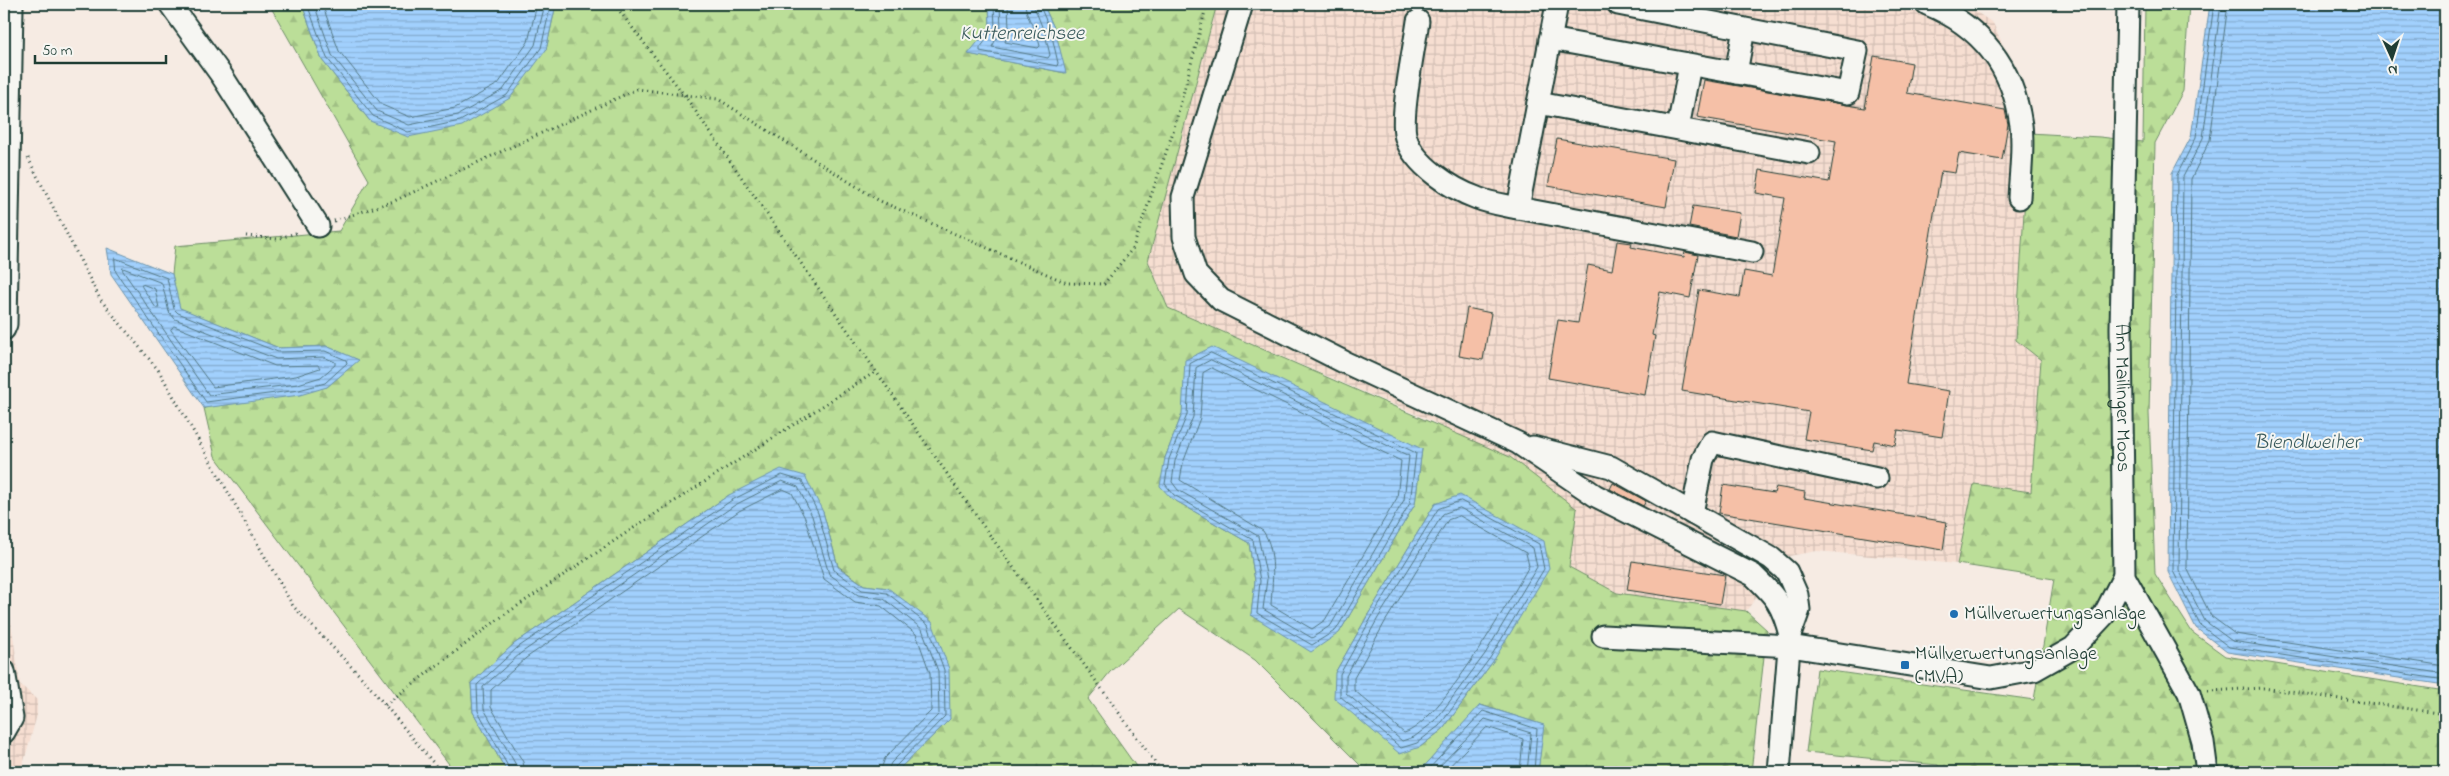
<svg xmlns="http://www.w3.org/2000/svg" width="2449" height="776" font-family="'Indie Flower',sans-serif">
	<style>
		.industrial { fill: url(#industrial-grid) }
		.forest { fill: url(#forest-firs); stroke: #6d8e66; fill-rule: evenodd }
		.water { fill: url(#water-rules); stroke: #6d95ad }
		.lines { fill: none; stroke-linecap: round; stroke-linejoin: round }
		.shore { stroke: #537884; stroke-width: 1 }
		.building { fill: #f5c0a7; stroke: #1f3d34 }
		.minor-casing { stroke: #1f3d34; stroke-width: 25 }
		.path { stroke: #1f3d34; stroke-width: 3; stroke-dasharray: 1 4; stroke-linecap: butt }
		.minor { stroke: #f6f6f2; stroke-width: 21 }
		.poi-dot { fill: #1f6fb2; stroke: #f6f6f2; stroke-width: 2 }
		.labels { text-anchor: middle; dominant-baseline: central; stroke-width: 4; stroke-linejoin: round; paint-order: stroke }
		.street-label { font-size: 20px; fill: #1f3d34; stroke: #f6f6f2 }
		.poi-label { font-size: 20px; fill: #1f3d34; stroke: #f6f6f2; text-anchor: start }
		.water-label { font-size: 21px; font-style: italic; fill: #395a5c; stroke: #f6f6f2 }
	</style>
	<defs>
		<pattern id="industrial-grid" width="8" height="8" patternUnits="userSpaceOnUse" patternTransform="scale(1.25)"><rect width="8" height="8" fill="#f6ded1"/><path d="M0 4h8M4 0v8" fill="none" stroke="#d2bfb4"/></pattern>
		<pattern id="forest-firs" width="22" height="20" patternUnits="userSpaceOnUse" patternTransform="scale(1.25)"><rect width="22" height="20" fill="#bbde98"/><path d="M5 1l3.5 6h-7zM16 11l3.5 6h-7z" fill="#a0bf84"/></pattern>
		<pattern id="water-rules" width="6" height="5" patternUnits="userSpaceOnUse" patternTransform="scale(1.25)"><rect width="6" height="5" fill="#a1d0fd"/><path d="M0 2.5h6" fill="none" stroke="#83aace"/></pattern>
	</defs>
	<rect width="100%" height="100%" fill="#f6ebe3"/>
	<filter id="ink" filterUnits="userSpaceOnUse"><feTurbulence type="fractalNoise" baseFrequency=".02" numOctaves="2"/><feDisplacementMap in="SourceGraphic" scale="10" xChannelSelector="R" yChannelSelector="G"/><feConvolveMatrix kernelMatrix="1 2 1 2 8 2 1 2 1" color-interpolation-filters="sRGB"/></filter>
	<g filter="url(#ink)">
		<path class="industrial" d="M1217,4H1964L1993,23L2026,97L2029,133L2016,340L2041,360L2031,492L1974,485L1957,564L1817,551L1789,556L1746,611L1617,593L1569,567L1576,509L1432,421L1168,308L1148,261Z
			M4,574L20,684L37,700V715L21,772H4Z"/>
		<path class="forest" d="M269,4H302L322,60L370,121L546,50L556,4H989L990,27L969,54L1065,73L1055,30L1043,4H1217L1148,261L1168,308L1510,457L1577,509L1569,567L1617,593L1746,611L1767,630L1751,772H1538L1543,725L1481,705L1419,772H1367L1255,660L1179,609L1110,672L1088,699L1140,772H896L950,719L888,588L864,585L838,566L823,512L729,495L514,644L471,683L473,712L507,772H455L215,456L204,408L327,387L358,360L326,346L279,348L179,308L172,274L175,246L339,231L369,180ZM1182,414L1422,449L1415,504L1339,633L1251,615L1255,581L1249,543L1171,498L1165,458ZM1435,504L1494,660L1443,729L1420,747L1335,673L1369,613Z
			M2145,4H2189L2183,91L2155,143L2149,413L2155,574L2192,632L2225,656L2445,691V772H1941L1938,765L1806,752L1817,669L2034,700L2054,579L1957,564L1974,484L2031,492L2041,360L2016,340L2029,133L2100,137L2143,142Z"/>
		<path class="water" d="M302,4H556L546,50L510,98L462,126L408,137L370,121L322,60Z
			M989,4H1043L1055,30L1066,73L968,54L990,27Z
			M2210,4H2445V685L2227,652L2196,628L2168,572L2172,173L2191,137Z
			M107,248L172,274L180,308L279,348L326,346L359,360L327,387L300,395L204,408L111,274Z
			M1212,347L1422,449L1415,504L1339,633L1311,652L1251,615L1255,581L1249,543L1171,498L1160,486L1165,458L1182,414L1185,360Z
			M781,469L805,476L823,512L838,567L864,585L888,588L932,622L949,669L950,719L896,772H507L473,712L471,683L514,644L729,495Z
			M1460,495L1544,541L1549,569L1494,660L1443,729L1420,747L1400,754L1334,698L1335,673L1369,613L1435,504Z
			M1480,705L1544,725L1538,772H1419Z"/>
		<g class="lines">
			<path class="shore" d="M307,4L327,58L373,116L408,132L460,121L507,95L541,48L551,4
				M314,4L332,55L377,111L409,125L458,115L503,90L535,45L545,4
				M322,4L339,51L382,105L410,117L455,108L498,84L528,42L537,4
				M994,4L995,28L980,48V51L1057,66L1058,63L1051,32L1039,4
				M1000,4L1001,29L992,47L1048,58L1050,55L1045,34L1033,4
				M1008,4L1009,29L1005,42L1038,48L1040,46C1037,31 1026,18 1025,4
				M2214,4L2196,137L2177,175L2173,571L2200,625L2229,647L2445,680
				M2221,4L2203,138L2183,177L2179,570L2205,621L2232,641L2445,674
				M2228,4L2210,140L2191,179L2187,568L2211,616L2235,634L2445,666
				M115,258L167,278L174,309L178,313L278,352L325,351L346,360L347,363L325,383L299,390L206,402L116,272Z
				M123,268L162,283L169,312L175,319L276,359L324,357L335,362V365L321,377L298,384L209,395L123,271Z
				M142,284L155,289L159,308H156L142,287Z
				M174,326L275,366L318,365L320,368L296,376L213,387L171,330Z
				M1211,353L1416,453L1410,503L1336,630L1312,645L1257,613L1260,581L1253,540L1174,495L1165,484L1169,459L1187,415L1190,364Z
				M1211,360L1409,456L1404,500L1331,625L1312,638L1263,609L1267,579L1258,536L1178,490L1172,482L1175,461L1193,417L1196,368Z
				M1212,368L1401,461L1397,498L1325,620L1312,629L1271,605C1272,584 1277,551 1263,531L1180,480L1183,463L1200,418L1203,373Z
				M1461,501L1539,544L1544,569L1490,658L1439,726L1417,743L1401,748L1340,696V674L1373,615L1438,509Z
				M1460,508L1533,548L1537,567L1485,654L1435,721L1414,737L1402,741L1346,693V676L1378,618L1443,514Z
				M1460,516L1526,553L1529,566C1510,600 1439,724 1404,733L1354,690V678L1385,622L1448,520Z
				M511,772L478,711L477,685L517,648L732,500L782,475L802,481L818,513L834,570L862,590L887,593L928,625L944,670L945,716L895,767L894,772
				M517,772L516,765L484,709L483,687L521,653L735,505L782,481L798,487L812,516L829,574L858,595L884,599L922,629L938,671L939,714L891,763L887,772
				M525,772L523,762L491,707V690L526,658L739,511L783,489L792,493L805,518L824,579L855,602L881,606L916,634L930,673L931,711L885,758L880,772
				M1426,772L1483,711L1537,729L1534,772
				M1434,772L1485,719L1531,733L1527,772
				M1444,772L1487,727L1523,739L1520,772"/>
		</g>
		<path class="building" d="M1874,56L1912,63L1907,93L2005,110L2008,124L2002,160L1959,153L1955,173L1941,171L1906,384L1949,391L1942,437L1898,430L1895,445L1874,441L1872,450L1804,439L1809,412L1682,391L1699,290L1740,297L1744,271L1772,276L1785,198L1756,193L1760,170L1829,182L1836,141L1697,117L1704,80L1865,108Z
			M1557,139L1674,159L1666,207L1548,186Z
			M1693,206L1740,213L1736,236L1689,227Z
			M1617,241L1632,243L1631,247L1684,257L1685,252L1698,255L1690,298L1660,292L1652,335L1655,336L1645,395L1548,378L1558,320L1578,323L1588,265L1612,270Z
			M1467,308L1491,313L1483,360L1459,356Z
			M1613,483L1646,501L1643,506L1610,489Z
			M1723,485L1774,493L1776,487L1805,492L1804,498L1947,522L1943,550L1719,513Z
			M1632,561L1725,575L1720,604L1627,590Z"/>
		<g class="lines">
			<g class="minor-casing">
				<g id="minor">
					<path d="M170,4L222,76L318,226"/>
					<path d="M1242,4L1183,197L1184,237L1196,274L1221,300L1344,362L1518,443L1596,496L1753,575C1776,597 1782,604 1790,635"/>
					<path d="M1557,4L1518,208L1752,252"/>
					<path d="M1927,4C1981,26 2013,67 2021,125C2024,149 2020,174 2019,198"/>
					<path id="s1" d="M2128,4L2121,328L2124,576L2189,693L2203,742L2207,772"/>
					<path d="M4,6L12,7L6,324L4,329"/>
					<path d="M1418,21C1415,44 1399,119 1406,138C1414,165 1452,189 1477,198C1489,203 1504,205 1518,208"/>
					<path d="M1550,39L1848,93L1857,51L1618,4"/>
					<path d="M1736,73L1744,29"/>
					<path d="M1538,103L1809,153"/>
					<path d="M1678,128L1690,65"/>
					<path d="M1533,447L1611,467L1771,558L1787,572L1797,595L1799,610L1790,635L1779,772"/>
					<path d="M1692,513L1703,459L1712,442L1877,478"/>
					<path d="M1603,636L1790,646L1991,678L2034,670L2073,648L2104,615L2124,576"/>
					<path d="M4,671L12,718L4,732"/>
				</g>
			</g>
			<path class="path" d="M614,4L685,96L984,527L1162,772
				M28,158L100,299L159,371L293,606L364,680L441,772
				M334,221L394,201L637,89L718,99L878,200L1067,283L1104,284L1133,248L1173,132L1207,4
				M246,236L277,239L299,232
				M2208,691L2263,688L2445,714
				M385,705L504,615L641,523L875,372"/>
			<use href="#minor" class="minor"/>
		</g>
	</g>
	<g class="poi-dot">
		<circle cx="1954" cy="614" r="5"/>
		<rect x="1900" y="660" width="10" height="10" rx="2.5"/>
	</g>
	<g class="labels">
		<g class="street-label">
			<text stroke="none"><textPath href="#s1" startOffset="394">Am Mailinger Moos</textPath></text>
		</g>
		<g class="poi-label">
			<text x="1964" y="614">Müllverwertungsanlage</text>
			<text x="1915" y="654">Müllverwertungsanlage<tspan x="1915" dy="23">(MVA)</tspan></text>
		</g>
		<g class="water-label">
			<text x="1022" y="34">Kuttenreichsee</text>
			<text x="2307" y="443">Biendlweiher</text>
		</g>
	</g>
	<rect width="2449" height="776" fill="none" stroke="#f6f6f2" stroke-width="20"/>
	<rect x="10" y="10" width="2429" height="756" fill="none" stroke="#1f3d34" stroke-width="2" filter="url(#ink)"/>
	<g transform="translate(2392 58) rotate(177)" stroke="#f6f6f2" stroke-width="4" paint-order="stroke">
	<path d="M0-4L9 19L0 12L-9 19Z" fill="#1f3d34"/>
	<text y="-8" font-size="14" font-weight="bold" text-anchor="middle" fill="#1f3d34">N</text>
	</g>
	<path d="M35 55v8h131v-8" fill="none" stroke="#1f3d34" stroke-width="2.5"/>
	<text x="42" y="55" font-size="15" fill="#1f3d34" stroke="#f6f6f2" stroke-width="4" paint-order="stroke">50 m</text>
</svg>
